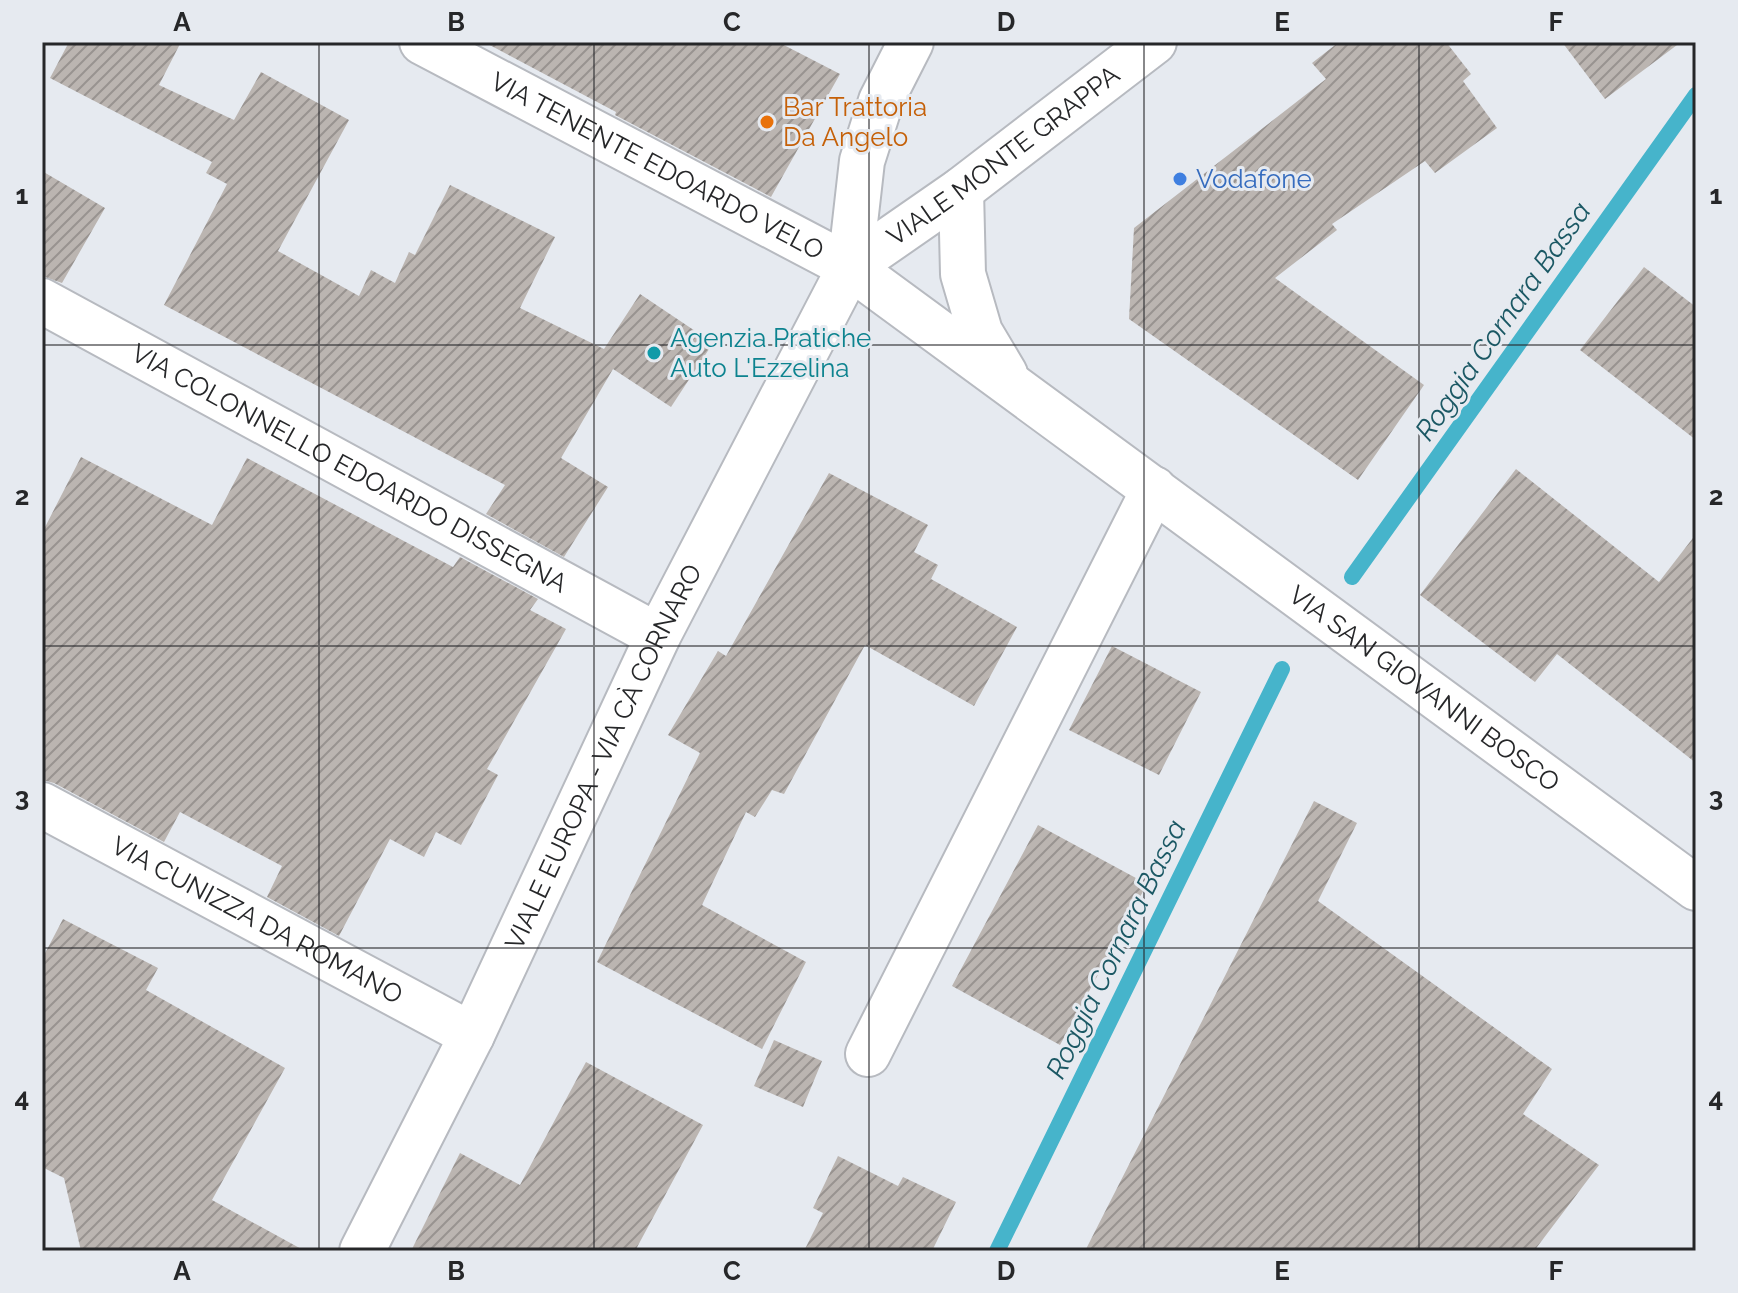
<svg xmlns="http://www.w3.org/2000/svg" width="1738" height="1293" font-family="Raleway,sans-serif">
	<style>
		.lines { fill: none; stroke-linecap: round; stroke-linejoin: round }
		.stream { stroke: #46b4cb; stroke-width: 16 }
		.building { fill: url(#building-hatch) }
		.street-casing { stroke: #b7bac0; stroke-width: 48 }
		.secondary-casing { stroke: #b7bac0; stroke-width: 48 }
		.street { stroke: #fff; stroke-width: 44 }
		.secondary { stroke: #fff; stroke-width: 44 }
		.grid { fill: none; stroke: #262729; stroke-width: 2; stroke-opacity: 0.55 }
		.food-dot { fill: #e8710a; stroke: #e6eaf0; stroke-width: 3 }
		.shop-dot { fill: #3f7fe0; stroke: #e6eaf0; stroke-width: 3 }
		.culture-dot { fill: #0f9aa8; stroke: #e6eaf0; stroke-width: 3 }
		.labels { text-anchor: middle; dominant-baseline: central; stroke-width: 6; stroke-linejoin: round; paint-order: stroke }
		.food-label { font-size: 26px; fill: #c56008; stroke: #e6eaf0; text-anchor: start }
		.street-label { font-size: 26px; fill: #262729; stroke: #e6eaf0 }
		.shop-label { font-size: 26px; fill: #366cbe; stroke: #e6eaf0; text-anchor: start }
		.culture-label { font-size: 26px; fill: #0d838f; stroke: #e6eaf0; text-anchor: start }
		.water-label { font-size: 28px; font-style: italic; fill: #1b5864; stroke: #e6eaf0 }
		.neatline { fill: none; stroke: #262729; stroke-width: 3 }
		.grid-label { font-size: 26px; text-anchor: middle; font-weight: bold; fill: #262729 }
	</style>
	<defs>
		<pattern id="building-hatch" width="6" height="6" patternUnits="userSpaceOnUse" patternTransform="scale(2)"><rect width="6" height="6" fill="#bbb5b1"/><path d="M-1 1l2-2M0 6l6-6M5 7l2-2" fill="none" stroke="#989390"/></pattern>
	</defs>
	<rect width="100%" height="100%" fill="#e6eaf0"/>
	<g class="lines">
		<path class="stream" d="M1352,577L1696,95
			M997,1251L1282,669"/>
	</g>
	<path class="building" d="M69,42H181L159,85L234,120L261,72L349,120L278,251L359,296L371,270L395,283L409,252L415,255L450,185L555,237L520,308L604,349L640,294L713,343L671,407L613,369L561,458L608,487L564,557L486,514L505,485L164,305L227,184L206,173L212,162L50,78Z
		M484,42H778L840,74L771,197L615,115L616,112Z
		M1339,42H1446L1471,74L1463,81L1497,128L1435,173L1425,161L1332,224L1337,230L1275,278L1424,385L1358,480L1129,319L1134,228L1326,79L1312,63Z
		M1562,42H1681L1605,99Z
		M42,171L105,208L62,283L42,276Z
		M1644,267L1696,307V440L1580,350Z
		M81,457L212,525L247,458L453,567L460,557L538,599L530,610L566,629L487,769L498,775L461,845L436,832L424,857L390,839L339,936L267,897L282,866L180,812L164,842L54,783L42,780V533Z
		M1516,469L1659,582L1696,534V763L1557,654L1535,682L1420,595Z
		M829,473L928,525L914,552L938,565L931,579L1017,627L974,706L865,645L784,794L772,790L755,817L746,812L702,905L806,962L762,1049L597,962L700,753L668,735L718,651L726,656Z
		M1112,646L1201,692L1159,775L1069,730Z
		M1314,801L1357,823L1318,901L1552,1069L1523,1114L1599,1165L1534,1251H1085Z
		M1038,825L1147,884L1060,1045L952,986Z
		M63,919L158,968L146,990L285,1068L212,1200L305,1251H81L64,1178L42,1167V959Z
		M774,1040L822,1061L803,1107L754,1086Z
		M586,1062L703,1125L635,1251H411L460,1153L520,1185Z
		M838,1156L898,1186L903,1177L956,1202L932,1251H804L823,1213L813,1208Z"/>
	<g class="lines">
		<g class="street-casing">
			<g id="street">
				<path d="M850,267L862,161L881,101L911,42"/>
				<path id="s1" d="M42,301L658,636"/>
				<path id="s2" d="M42,805L472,1035"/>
				<path d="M868,1054L1154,489"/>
			</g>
		</g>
		<g class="secondary-casing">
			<g id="secondary">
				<path id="s3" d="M422,42L850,267L1696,888"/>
				<path d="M961,190L963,274L980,332L1005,374"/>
				<path id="s4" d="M362,1251L472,1035L658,636L850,267L961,190L1154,42"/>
			</g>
		</g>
		<use href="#street" class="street"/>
		<use href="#secondary" class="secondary"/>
	</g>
	<path class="grid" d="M319,42V1251M594,42V1251M869,42V1251M1144,42V1251M1419,42V1251M42,345H1696M42,646H1696M42,948H1696"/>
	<circle class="food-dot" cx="767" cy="122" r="8"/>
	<circle class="shop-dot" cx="1180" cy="179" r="8"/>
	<circle class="culture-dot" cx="654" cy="353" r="8"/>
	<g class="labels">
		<g class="food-label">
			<text x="783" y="107">Bar Trattoria<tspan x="783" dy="30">Da Angelo</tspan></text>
		</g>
		<g class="street-label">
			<text stroke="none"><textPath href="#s4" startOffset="1288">VIALE MONTE GRAPPA</textPath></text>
			<text stroke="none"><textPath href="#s3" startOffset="266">VIA TENENTE EDOARDO VELO</textPath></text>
			<text stroke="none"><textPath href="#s1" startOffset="350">VIA COLONNELLO EDOARDO DISSEGNA</textPath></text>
			<text stroke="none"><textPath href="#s3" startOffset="1196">VIA SAN GIOVANNI BOSCO</textPath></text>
			<text stroke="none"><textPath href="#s4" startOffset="550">VIALE EUROPA - VIA CÀ CORNARO</textPath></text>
			<text stroke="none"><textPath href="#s2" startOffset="244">VIA CUNIZZA DA ROMANO</textPath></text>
		</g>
		<g class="shop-label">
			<text x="1196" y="179">Vodafone</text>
		</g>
		<g class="culture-label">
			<text x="670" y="338">Agenzia Pratiche<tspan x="670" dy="30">Auto L'Ezzelina</tspan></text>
		</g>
		<g class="water-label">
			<text transform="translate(1503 321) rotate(-55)">Roggia Cornara Bassa</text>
			<text transform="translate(1116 949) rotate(-64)">Roggia Cornara Bassa</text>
		</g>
	</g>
	<rect width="1738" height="1293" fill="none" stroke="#e6eaf0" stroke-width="88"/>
	<rect x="44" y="44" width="1650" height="1205" class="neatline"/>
	<g class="grid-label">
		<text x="182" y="31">A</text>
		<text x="456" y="31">B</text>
		<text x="732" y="31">C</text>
		<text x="1006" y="31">D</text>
		<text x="1282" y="31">E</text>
		<text x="1556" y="31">F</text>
		<text x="22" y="204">1</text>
		<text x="1716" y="204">1</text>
		<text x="22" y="505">2</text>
		<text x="1716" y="505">2</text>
		<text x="22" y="806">3</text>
		<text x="1716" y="806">3</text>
		<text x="22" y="1107">4</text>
		<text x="1716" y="1107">4</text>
		<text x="182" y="1280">A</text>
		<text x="456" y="1280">B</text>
		<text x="732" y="1280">C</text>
		<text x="1006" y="1280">D</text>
		<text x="1282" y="1280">E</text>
		<text x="1556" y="1280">F</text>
	</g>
</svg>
